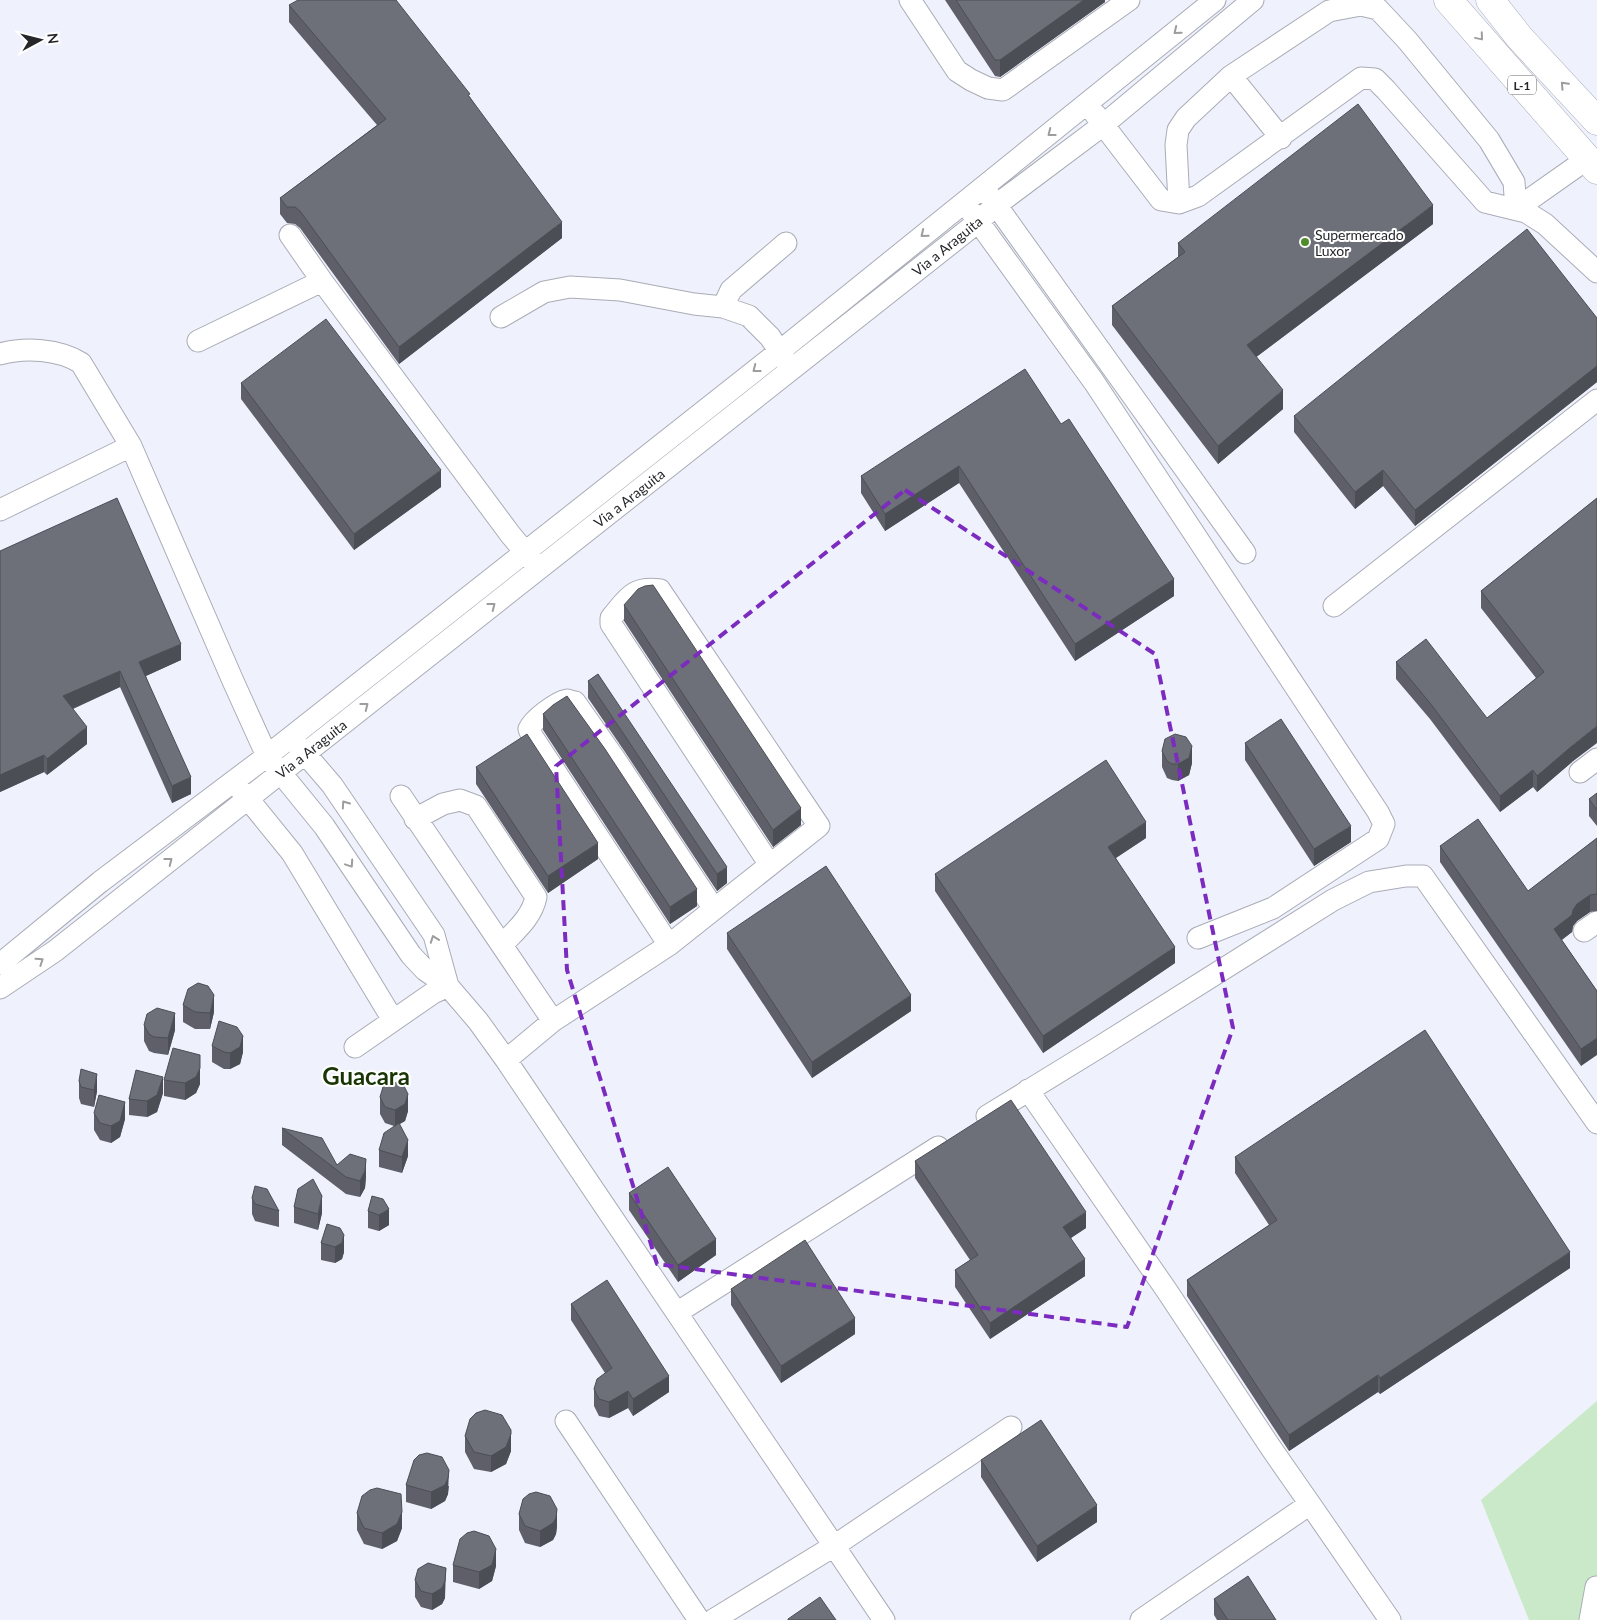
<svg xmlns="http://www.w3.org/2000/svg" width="1597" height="1620" font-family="Lato,sans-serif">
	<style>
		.green { fill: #cae9c8 }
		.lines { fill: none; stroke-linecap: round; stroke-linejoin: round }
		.minor-casing { stroke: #a9acb6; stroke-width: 23 }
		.major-casing { stroke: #a9acb6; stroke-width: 29 }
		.minor { stroke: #fff; stroke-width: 21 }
		.major { stroke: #fff; stroke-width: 28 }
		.wall { fill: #5e5f68 }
		.shaded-wall { fill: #4c4e55 }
		.building { fill: #6d6f79; stroke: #4c4e55 }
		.oneway { stroke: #9d9d9f }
		.marked { fill: none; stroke: #7b2cbf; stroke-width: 4; stroke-dasharray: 10 6; stroke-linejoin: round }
		.poi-dot { fill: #518c2a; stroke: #fff; stroke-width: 2 }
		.labels { text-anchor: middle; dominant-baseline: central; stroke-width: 4; stroke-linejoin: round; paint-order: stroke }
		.shield { fill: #fff; stroke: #66676a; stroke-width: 1 }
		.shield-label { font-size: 12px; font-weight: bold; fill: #25262a }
		.poi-label { font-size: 14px; fill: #25262a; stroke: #fff; text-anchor: start }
		.street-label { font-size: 14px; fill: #25262a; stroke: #fff }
		.town-label { font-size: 24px; font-weight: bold; fill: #193505; stroke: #fff }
	</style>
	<rect width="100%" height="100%" fill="#eff2fd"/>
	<path class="green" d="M1597,1401V1620H1529L1481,1500Z"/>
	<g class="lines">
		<g class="minor-casing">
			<path id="minor" d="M910,0L957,71L971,80L988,88L1003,90L1129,0
				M1231,76L1281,138
				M1095,114L1161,200L1179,203L1198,196L1361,78L1375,79L1386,90L1485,202L1526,212L1545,224L1597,272
				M989,195L1245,553
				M1179,203L1176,145L1178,130L1186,118L1231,76L1329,11L1361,5L1378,9L1407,40L1489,140L1514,182L1516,209
				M1516,209L1587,159
				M970,210L1094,382L1378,812L1384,824L1378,839L1273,908L1198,938
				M290,235L322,281L510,534L534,563
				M723,307L731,290L786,243
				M501,317L544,292L570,287L620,290L694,304L723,307L749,316L770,337L786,361
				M198,341L322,281
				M0,354C25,347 59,349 81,363L131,446L233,681L267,756L324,826L411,955L425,970L448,986L478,1021L506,1060L884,1620
				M0,510L131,446
				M1334,606L1597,400
				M296,743L332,785L434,935L448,986
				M1580,772L1597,759
				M240,789L292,853L393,1020
				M401,796L553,1021
				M415,819L443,804L460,800L476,806L536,897C532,917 516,930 502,945
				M1584,931L1597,922
				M669,945L532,736L529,729C533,720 556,702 567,700C568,700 574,702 575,702L615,759L714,909
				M0,964L100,882L267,756L780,351L1215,0
				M0,988L55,951L978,222L995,206L1103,125L1253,0
				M355,1047L433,993L448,986
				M506,1060L553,1021L669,945L819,826L660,590C632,586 627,599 611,618V624L770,865
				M1028,1090L1167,1291L1271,1448L1310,1504
				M987,1116L1101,1046L1333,900L1369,882L1406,876H1423L1597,1123
				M678,1312L938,1147
				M566,1421L699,1620
				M713,1620L834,1546L1011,1427
				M1141,1620L1310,1504L1390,1620
				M1590,1620L1596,1587"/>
		</g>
		<g class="major-casing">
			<path id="major" d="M1448,0L1597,170
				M1490,0L1520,38L1597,121"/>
		</g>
		<use href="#minor" class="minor"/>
		<use href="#major" class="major"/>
	</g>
	<path class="wall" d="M945,0H1105V2L1000,77L995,76Z
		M289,5L470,97L562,238L399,364L300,228L295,224L287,223L280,214V198L377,125L289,22Z
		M1433,224L1256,357L1283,409L1218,464L1112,325V306L1178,257V243Z
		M1597,318V382L1415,526L1383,486L1355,509L1294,432V416Z
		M241,383L441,487L354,550L241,399Z
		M1061,424L1174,596L1075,661L959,483L885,531L861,493V476Z
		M1597,498L1572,762L1537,792L1533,787L1500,812L1430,719L1396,679V662L1487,718L1536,678L1481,608V591Z
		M0,551L181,660L146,676L191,794L172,803L120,687L73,709L87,744L47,775L44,772L0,792Z
		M624,605L801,825L773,847L624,621Z
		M598,674L727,883L717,891L625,752L588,698V681Z
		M543,714L697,906L670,924L543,730Z
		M1245,743L1351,842L1314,866L1245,760Z
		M1162,751L1192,763L1189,775L1178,781L1172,780L1167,778L1162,767Z
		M476,767L598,859L548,893L476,784Z
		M1597,793V826L1589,816V799Z
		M1146,838L1116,858L1175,963L1043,1053L935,891V874Z
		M1597,838V911L1590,912L1577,921L1573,926L1572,932L1562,940L1597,991L1581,1066L1440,862V846L1528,891Z
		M727,933L911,1011L812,1078L727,949Z
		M183,1005L214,1012L210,1029H195L183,1022Z
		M144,1025L175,1030L168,1055L154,1053L149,1051L144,1041Z
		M212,1046L243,1052L240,1064L230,1069H224L212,1062Z
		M164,1080L200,1084L196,1093L185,1100L164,1096Z
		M79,1081L97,1091L94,1107L81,1104L79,1098Z
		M163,1093L157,1112L147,1117L129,1115V1099Z
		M380,1097L408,1111L405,1121L399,1124L408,1156L402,1173L379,1167V1150L394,1126L385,1123L380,1114Z
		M94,1113L125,1119L120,1137L111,1143L100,1140L94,1130Z
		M282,1128L337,1165L366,1176L365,1188L360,1197L346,1194L282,1145Z
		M1235,1157L1570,1268L1380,1394L1378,1392L1289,1451L1187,1296V1280L1269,1225L1235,1173Z
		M915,1161L1086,1228L1071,1238L1085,1276L990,1339L955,1287V1270L970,1260L915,1178Z
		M629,1193L716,1255L678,1282L629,1210Z
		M372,1196L389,1225L379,1231L368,1228V1211Z
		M252,1198L279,1211V1227L255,1221L252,1214Z
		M294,1207L322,1213L318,1230L294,1223Z
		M327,1224L344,1252L342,1259L335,1263L321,1260V1243Z
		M731,1289L855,1334L781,1383L731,1305Z
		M571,1304L669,1392L633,1416L628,1408L609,1418L599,1416L594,1406V1389L605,1373L571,1320Z
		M465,1436L511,1451L506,1464L491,1472L474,1469L465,1452Z
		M981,1460L1097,1522L1037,1562L981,1477Z
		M406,1485L449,1486L448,1494L445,1501L431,1509L406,1502Z
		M357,1513L402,1528L397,1541L382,1549L364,1544L357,1530Z
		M519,1514L557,1526L556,1534L553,1540L540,1547L525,1543L519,1530Z
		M453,1565L496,1566L492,1581L479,1589L453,1582Z
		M415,1580L445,1598L442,1604L432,1610L421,1607L415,1597Z
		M1214,1599L1276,1620H1217L1214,1615Z"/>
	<path class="shaded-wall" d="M1084,0H1105V2L1000,77V60Z
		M1433,205V224L1247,364V345Z
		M562,222V238L399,364V347Z
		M1597,366V382L1415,526V510Z
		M1283,390V409L1218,464V446Z
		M959,466V483L885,531V514Z
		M441,470V487L354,550V534Z
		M1383,470V486L1355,509V492Z
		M1174,579V596L1075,661V644Z
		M181,644V660L139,679V662Z
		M120,671V687L63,713V696Z
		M1597,726V743L1572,762L1537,792V776L1572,746Z
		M87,727V744L47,775V759Z
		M1192,746V763L1189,775L1178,781V764Z
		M44,755V772L0,792V775Z
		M1533,770V787L1500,812V796Z
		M191,777V794L172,803V786Z
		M801,808V825L773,847V830Z
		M1146,822V838L1108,863V847Z
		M1351,826V842L1314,866V849Z
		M598,843V859L548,893V876Z
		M727,867V883L717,891V874Z
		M697,889V906L670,924V907Z
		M1590,895V912L1577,921L1573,926L1572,932L1554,945V929L1577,904Z
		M1175,947V963L1043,1053V1036Z
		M214,995V1012L210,1029V1013Z
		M911,995V1011L812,1078V1062Z
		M175,1013V1030L168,1055V1038Z
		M243,1036V1052L240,1064L230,1069V1053Z
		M1597,1038V1055L1581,1066V1049Z
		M200,1068V1084L196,1093L185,1100V1083Z
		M97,1074V1091L94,1107V1090Z
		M163,1077V1093L157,1112L147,1117V1101Z
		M408,1094V1111L405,1121L395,1127V1110Z
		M125,1102V1119L120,1137L111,1143V1126Z
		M408,1140V1156L402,1173V1157Z
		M366,1159V1176L365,1188L360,1197V1181Z
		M322,1196V1213L318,1230V1214Z
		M389,1209V1225L379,1231V1215Z
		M1086,1212V1228L1063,1243V1227Z
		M344,1235V1252L342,1259L335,1263V1247Z
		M716,1239V1255L678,1282V1265Z
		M1570,1252V1268L1380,1394V1378Z
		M1085,1259V1276L990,1339V1323Z
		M855,1318V1334L781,1383V1366Z
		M1378,1375V1392L1289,1451V1435Z
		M669,1376V1392L633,1416V1399Z
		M628,1391V1408L609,1418V1402Z
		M511,1434V1451L506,1464L491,1472V1456Z
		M449,1470L448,1494L445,1501L431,1509V1492Z
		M1097,1505V1522L1037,1562V1546Z
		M557,1509V1526L556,1534L553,1540L540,1547V1531Z
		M402,1512V1528L397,1541L382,1549V1533Z
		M496,1549V1566L492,1581L479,1589V1572Z
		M446,1568L445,1598L442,1604L432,1610V1594Z"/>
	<path class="building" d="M298,0H396L470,94L468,95L562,222L399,347L300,211L295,207H287L280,198L386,119L289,5Z
		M956,0H1084L1000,60H995Z
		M1358,104L1433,205L1247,345L1283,390L1218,446L1112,306L1185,252L1178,243Z
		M1527,229L1597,318V366L1415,510L1383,470L1355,492L1294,416Z
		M326,319L441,470L354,534L241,383Z
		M1025,369L1061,424L1069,419L1174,579L1075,644L959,466L885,514L861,476Z
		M117,498L181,644L139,662L191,777L172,786L120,671L63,696L87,727L47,759L44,755L0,775V551Z
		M1597,498V726L1572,746L1537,776L1533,770L1500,796L1430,703L1396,662L1426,639L1487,718L1544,672L1481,591Z
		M653,585L801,808L773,830L624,605L638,589L645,586Z
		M598,674L727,867L717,874L625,736L588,681Z
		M567,696L605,749L697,889L670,907L543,714L553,705Z
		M1281,719L1351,826L1314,849L1245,743Z
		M527,734L598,843L548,876L476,767Z
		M1175,734L1186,737L1192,746L1189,758L1178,764H1172L1167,761L1162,751L1165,739Z
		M1106,760L1146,822L1108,847L1175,947L1043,1036L935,874Z
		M1597,793V810L1589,799Z
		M1478,819L1528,891L1597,838V894L1590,895L1577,904L1573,910L1572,915L1554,929L1597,991V1038L1581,1049L1440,846Z
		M826,866L911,995L812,1062L727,933Z
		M198,983L208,986L214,995L210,1013L195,1012L183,1005L188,989Z
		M157,1008L175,1013L168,1038L154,1037L149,1034L144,1025L147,1014Z
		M219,1021L237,1027L243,1036L240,1047L230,1053L224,1052L212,1046Z
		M1425,1030L1570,1252L1380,1378L1378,1375L1289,1435L1187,1280L1277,1220L1235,1157Z
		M173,1048L200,1055V1068L196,1077L185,1083L164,1080Z
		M81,1069L97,1074L94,1090L81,1087L79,1081Z
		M136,1070L163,1077L157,1095L147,1101L129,1099Z
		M392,1082L403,1084L408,1094L405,1104L395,1110L385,1107L380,1097L383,1087Z
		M99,1095L125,1102L120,1121L111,1126L100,1123L94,1113Z
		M1011,1100L1086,1212L1063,1227L1085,1259L990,1323L955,1270L978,1255L915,1161Z
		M399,1123L408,1140L402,1157L379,1150L384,1133Z
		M282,1128L322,1138L337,1165L350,1154L366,1159L365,1171L360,1181L346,1177Z
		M668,1167L716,1239L678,1265L629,1193Z
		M313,1179L322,1196L318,1214L294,1207L298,1189Z
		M255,1186L267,1189L279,1211L255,1204L252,1198Z
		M372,1196L383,1199L389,1209L379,1215L368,1211Z
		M327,1224L340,1228L344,1235L342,1243L335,1247L321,1243Z
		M805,1240L855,1318L781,1366L731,1289Z
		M607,1280L669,1376L633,1399L628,1391L609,1402L599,1399L594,1389L597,1379L612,1368L571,1304Z
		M485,1410L502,1415L511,1430V1434L506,1447L491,1456L474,1452L465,1436L470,1419L476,1413Z
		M1041,1420L1097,1505L1037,1546L981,1460Z
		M427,1453L442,1457L449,1470L448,1478L445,1485L431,1492L406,1485L414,1460L419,1455Z
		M377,1488L401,1494L402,1512L397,1524L382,1533L364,1528L357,1513L362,1496L370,1490Z
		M536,1492L550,1496L557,1509L556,1518L553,1523L540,1531L525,1526L519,1514L523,1499L529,1494Z
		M474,1531L489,1536L496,1549L492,1565L479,1572L453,1565L460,1539L467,1533Z
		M428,1563L446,1568L445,1581L442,1588L432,1594L421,1591L415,1580L418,1569Z
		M1248,1576L1276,1620H1228L1214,1599Z
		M820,1597L836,1620H788V1619Z"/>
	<defs><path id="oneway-chevron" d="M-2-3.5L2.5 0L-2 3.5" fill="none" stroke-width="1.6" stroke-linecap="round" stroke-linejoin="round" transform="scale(1.25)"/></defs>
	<g class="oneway">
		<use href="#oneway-chevron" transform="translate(1177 31) rotate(141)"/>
		<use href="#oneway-chevron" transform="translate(1480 37) rotate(50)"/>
		<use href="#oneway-chevron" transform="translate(1564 85) rotate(-133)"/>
		<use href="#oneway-chevron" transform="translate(1051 133) rotate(142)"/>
		<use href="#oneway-chevron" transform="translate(924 234) rotate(141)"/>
		<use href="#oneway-chevron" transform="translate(756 369) rotate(142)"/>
		<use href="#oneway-chevron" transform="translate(492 606) rotate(-38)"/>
		<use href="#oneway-chevron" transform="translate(365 706) rotate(-38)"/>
		<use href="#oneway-chevron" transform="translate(345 804) rotate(-125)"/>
		<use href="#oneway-chevron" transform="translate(169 861) rotate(-38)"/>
		<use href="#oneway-chevron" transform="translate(350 864) rotate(56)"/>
		<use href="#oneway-chevron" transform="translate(434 939) rotate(-110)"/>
		<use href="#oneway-chevron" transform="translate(40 961) rotate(-34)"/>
	</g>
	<path class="marked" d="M905,490L1155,654L1233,1028L1127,1327L657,1264L567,970L556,766Z"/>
	<circle class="poi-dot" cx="1305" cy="242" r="5"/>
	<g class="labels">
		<rect class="shield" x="1508" y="75.5" width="28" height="19" rx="4"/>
		<g class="shield-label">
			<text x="1522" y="85">L-1</text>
		</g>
		<g class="poi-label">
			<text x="1315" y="234">Supermercado<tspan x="1315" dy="16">Luxor</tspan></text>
		</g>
		<g class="street-label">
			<text transform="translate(947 246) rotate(-39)">Via a Araguita</text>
			<text transform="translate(629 498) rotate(-38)">Via a Araguita</text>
			<text transform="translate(311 749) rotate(-38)">Via a Araguita</text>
		</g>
		<g class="town-label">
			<text x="366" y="1075">Guacara</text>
		</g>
	</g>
	<g transform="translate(40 40) rotate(83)" stroke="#ffffff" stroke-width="4" paint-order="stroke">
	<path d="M0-4L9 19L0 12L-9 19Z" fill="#25262a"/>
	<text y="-8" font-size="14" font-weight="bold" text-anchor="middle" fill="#25262a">N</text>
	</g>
</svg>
